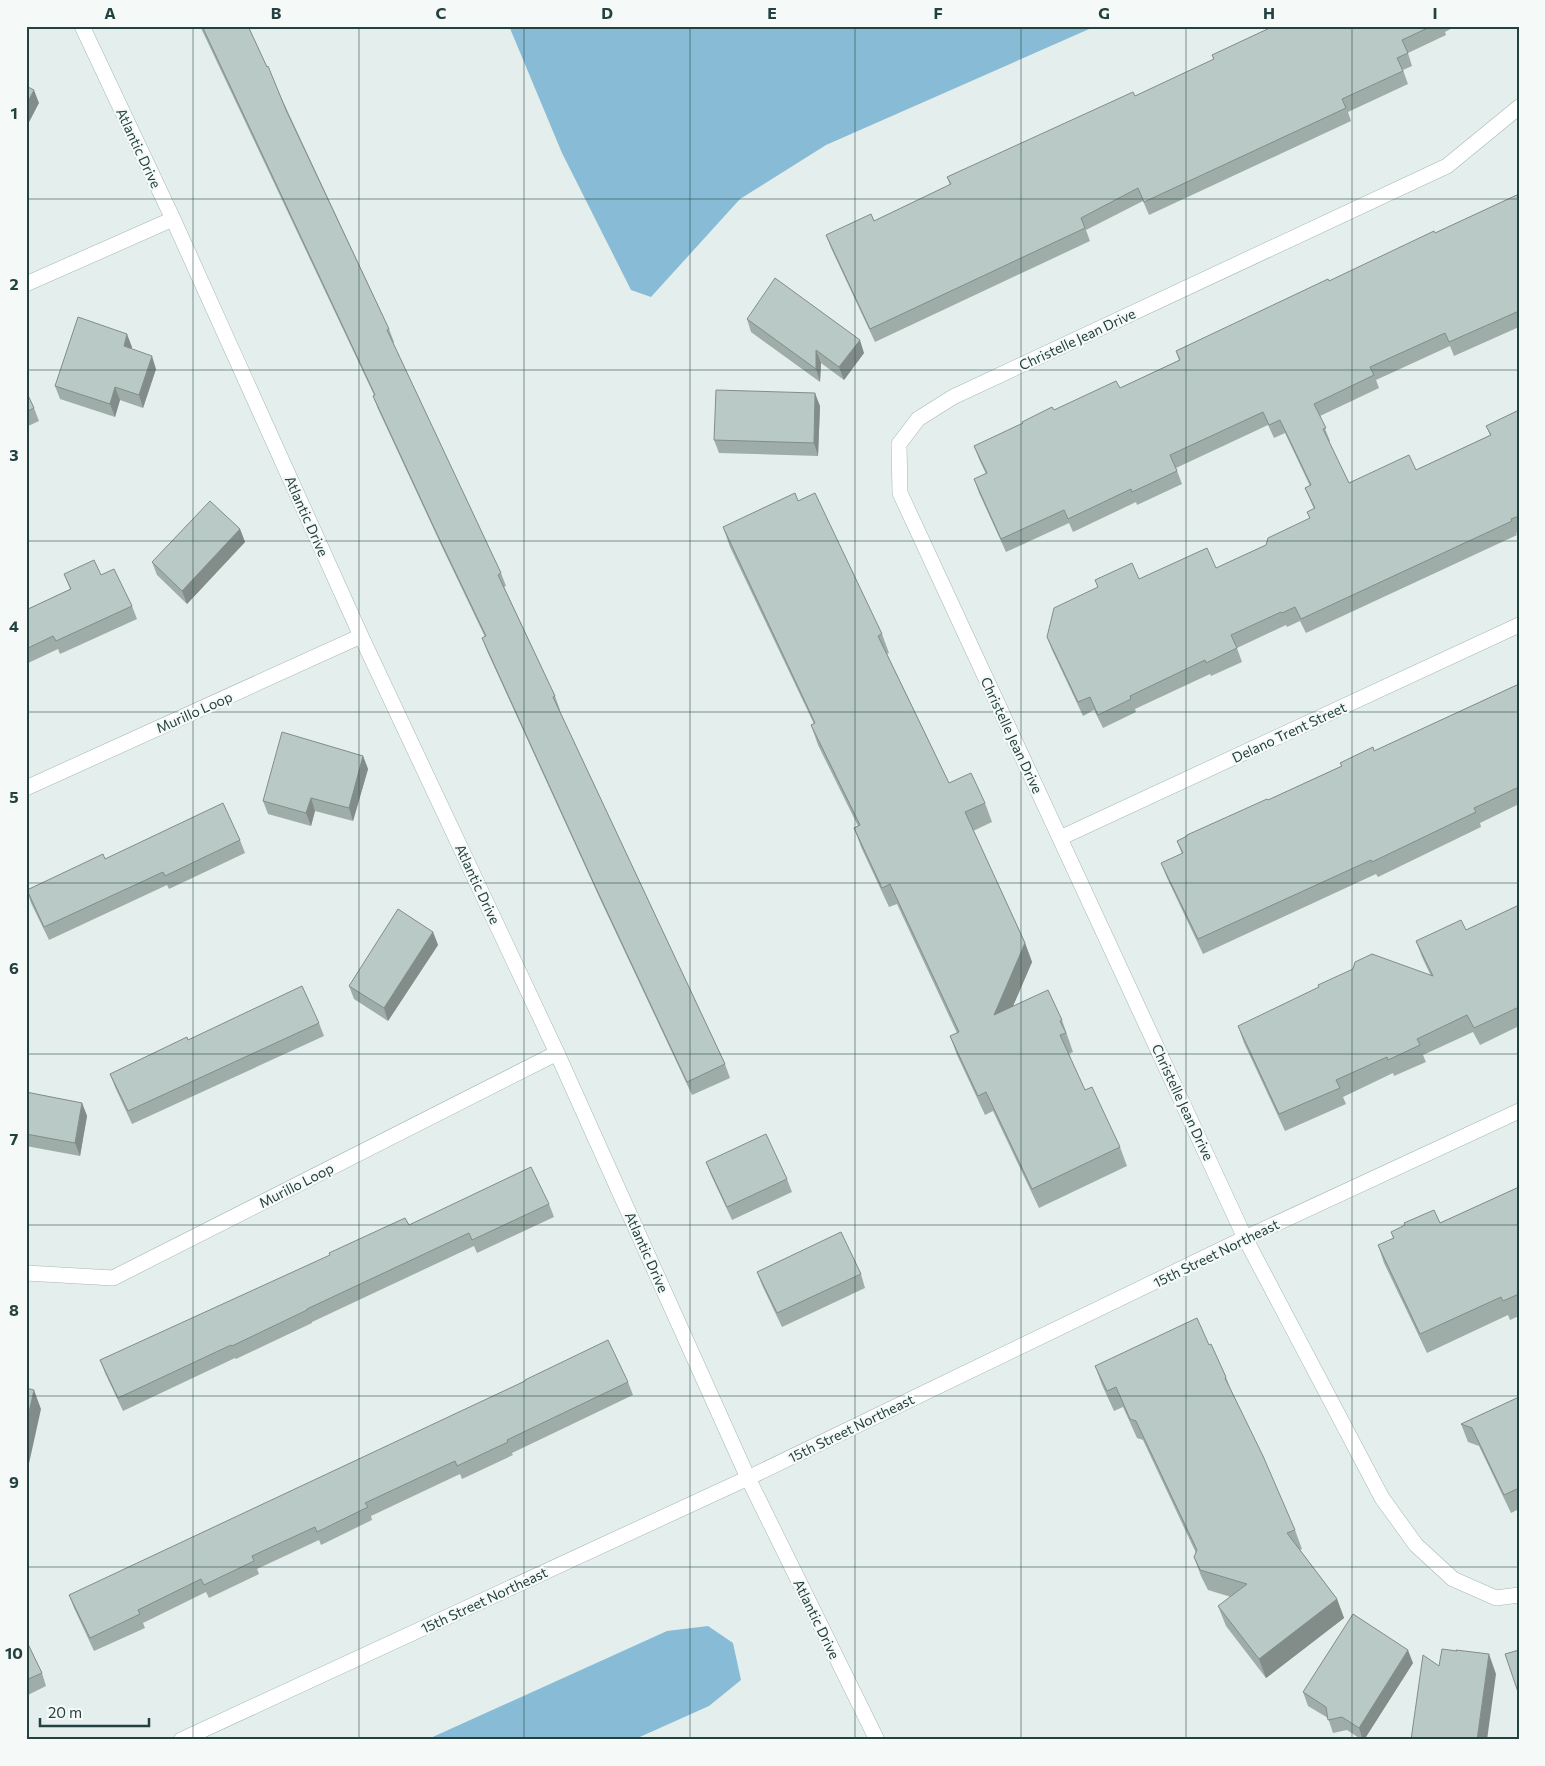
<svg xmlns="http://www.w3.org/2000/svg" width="1545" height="1766" font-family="Commissioner,sans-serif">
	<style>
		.water { fill: #88bbd6 }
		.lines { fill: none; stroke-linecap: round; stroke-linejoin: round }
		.street-casing { stroke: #a6b7b5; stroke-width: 16 }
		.street { stroke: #fff; stroke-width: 15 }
		.wall { fill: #9fada9 }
		.shaded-wall { fill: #828d8a }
		.building { fill: #b9c9c5; stroke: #828d8a }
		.grid { fill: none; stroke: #22413f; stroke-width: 1; stroke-opacity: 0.55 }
		.labels { text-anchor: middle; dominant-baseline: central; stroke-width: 4.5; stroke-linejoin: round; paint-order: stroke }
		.street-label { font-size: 14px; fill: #22413f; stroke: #f5faf8 }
		.neatline { fill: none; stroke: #22413f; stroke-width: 2 }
		.grid-label { font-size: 16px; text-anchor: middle; font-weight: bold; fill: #22413f }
	</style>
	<rect width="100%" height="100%" fill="#e4eeec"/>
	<path class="water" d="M509,26H1096L826,145L740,199L651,297L631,290L562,153Z
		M708,1626L733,1643L741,1680L709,1706L633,1740H426L667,1631Z"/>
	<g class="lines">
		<g class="street-casing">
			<path id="street" d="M82,26L173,219L361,636L557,1053L748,1478L877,1740
				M1519,107L1447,166L953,397L918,419L899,444L900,493L1245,1238L1382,1498L1416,1545L1453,1579L1496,1598L1519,1595
				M26,284L173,219
				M26,788L361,636
				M1060,838L1519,625
				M26,1273L113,1278L557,1053
				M181,1740L748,1478L1245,1238L1519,1111"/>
		</g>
		<use href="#street" class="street"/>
	</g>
	<path class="wall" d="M200,26H248L389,329L394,342L393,343L501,573L506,586L504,587L555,696L560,710H559L725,1064L730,1078L692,1095L600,899L487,651L482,638L485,637L442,547L378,409L373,396L374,395Z
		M1274,26H1456L1445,32L1446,35L1408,53L1412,66L1403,70L1408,84L1348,112L1351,121L1149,215L1143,201L1086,230L1090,241L875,342L831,248L826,235L874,221L950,185L947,177L1135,96L1214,60L1212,55Z
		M1519,194V327L1454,356L1450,346L1376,380L1379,388L1320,416L1330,441L1329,442L1349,483L1416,470L1490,435L1486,426L1519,410V532L1516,533L1517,535L1306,633L1300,621L1287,627L1286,625L1237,648L1242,662L1211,676L1210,674L1135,709L1136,712L1103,728L1094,710L1083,716L1052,650L1047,637L1098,587L1095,580L1139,579L1216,568L1266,545L1310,519L1307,512L1314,509L1305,488L1310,486L1285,433L1274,438L1268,425L1176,468L1182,484L1137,505L1136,502L1073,532L1069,523L1006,552L979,493L974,479L986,474L979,459L974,446L1054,410L1120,388L1179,360L1176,351L1435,233Z
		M747,319L864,353L844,380L821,363L820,382L751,332Z
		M132,347L131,349L156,369L143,408L120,400L115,417L60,399L55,386Z
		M26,391L34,408L39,421L26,427Z
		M820,406L818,456L719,453L714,440Z
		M798,501L882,634L889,653L887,654L949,783L985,803L992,822L973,831L1025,943L1032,962L1013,1006L1062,1020L1073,1052L1068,1054L1085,1090L1120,1147L1127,1166L1039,1208L993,1111L985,1115L957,1055L950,1036L957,1033L897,904L889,907L861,847L854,828L858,826L818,745L811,725L814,724L730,547L723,527Z
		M240,529L245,542L187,604L157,575L152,562Z
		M64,574L101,575L132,606L137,619L60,654L58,649L26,664V610L70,589Z
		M1519,684V804L1480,823L1481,827L1378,877L1376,874L1203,954L1167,878L1161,863L1182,854L1177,841L1268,800Z
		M363,756L368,769L353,821L315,811L311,826L268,814L263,801Z
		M240,840L245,853L169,889L167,885L49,940L31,903L27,890L105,859Z
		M1519,905V1026L1480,1045L1473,1032L1423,1055L1426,1062L1394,1076L1393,1073L1343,1097L1346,1104L1285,1131L1244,1043L1238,1026L1431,976L1422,957L1416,941L1466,930Z
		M433,932L438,945L388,1021L354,999L349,986Z
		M319,1023L324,1036L132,1124L115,1087L110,1074Z
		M26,1092L82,1103L87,1116L80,1156L26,1146Z
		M706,1162L787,1179L792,1192L732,1220L711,1175Z
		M1519,1187V1316L1510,1320L1508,1315L1427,1353L1384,1263L1378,1245L1393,1238L1391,1232L1440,1223Z
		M549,1204L554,1217L477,1253L474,1246L312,1322V1323L236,1359L235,1358L123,1411L105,1373L100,1360L409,1225Z
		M757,1272L861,1274L865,1288L782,1327L762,1285Z
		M1095,1366L1226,1377L1232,1393L1295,1530L1302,1549L1300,1550L1337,1599L1344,1618L1266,1678L1226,1626L1218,1606L1231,1597L1208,1590L1201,1576L1194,1557L1196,1553L1143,1440L1137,1438L1123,1407L1114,1411L1102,1385Z
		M628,1382L633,1395L512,1453L513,1455L462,1479L460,1474L371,1516L372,1520L321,1545L319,1540L257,1569L259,1574L209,1598L206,1592L143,1623L145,1628L94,1651L74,1608L69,1595Z
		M1519,1397V1509L1511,1513L1479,1446L1468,1442L1461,1424Z
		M26,1640L42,1673L46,1686L26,1696Z
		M1413,1663L1364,1740H1362L1347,1730L1333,1733L1328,1718L1308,1706L1303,1692Z"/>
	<path class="shaded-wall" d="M34,90L39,103L26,128V105Z
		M127,334L132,347L128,359L124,346Z
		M860,340L864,353L844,380L839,367Z
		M816,350L821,363L820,382L816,369Z
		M152,356L156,369L143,408L139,395Z
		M115,387L120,400L115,417L110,404Z
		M815,393L820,406L818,456L814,443Z
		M240,529L245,542L187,604L182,591Z
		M363,756L368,769L353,821L349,808Z
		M311,798L315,811L311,826L306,813Z
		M433,932L438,945L388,1021L384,1008Z
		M1025,943L1032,962L1001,1034L994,1015Z
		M82,1103L87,1116L80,1156L75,1143Z
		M34,1390L41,1409L28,1468L26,1464V1425Z
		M1337,1599L1344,1618L1266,1678L1259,1659Z
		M1408,1650L1413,1663L1364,1740H1363L1359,1728Z
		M1489,1654L1496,1674L1487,1740H1477Z"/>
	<path class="building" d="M202,26H248L267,67L268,66L286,110L389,329L387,330L501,573L498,575L555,696L553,697L725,1064L687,1082L595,886L482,638L486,636L437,534L373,396L375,395Z
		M1274,26H1432L1402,40L1408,53L1397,58L1403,71L1342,99L1346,108L1144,202L1138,188L1081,218L1085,228L870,329L826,235L871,214L874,221L951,184L947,177L1133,92L1135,96L1214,59L1212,55Z
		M26,86L34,90L26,105Z
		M1519,194V311L1449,342L1445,333L1370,367L1374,375L1314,404L1326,428L1323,429L1349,483L1409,455L1416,470L1491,435L1486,426L1519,410V516L1511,519L1512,521L1301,619L1295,607L1282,613L1281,612L1231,635L1237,648L1206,663L1205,660L1130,696L1131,699L1098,715L1090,697L1078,702L1047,637L1054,608L1098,587L1095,580L1132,563L1139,579L1207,548L1216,568L1266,545L1268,538L1310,518L1307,512L1315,508L1305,488L1311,485L1280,420L1269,425L1263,412L1170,455L1177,471L1132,492L1131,489L1068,519L1064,510L1001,539L974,479L987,473L974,446L1023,423L1022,422L1052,407L1054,410L1116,381L1120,388L1180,360L1176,351L1328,279L1329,281L1434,231L1435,233Z
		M775,278L860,340L839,367L816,350V369L747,319Z
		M78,317L127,334L124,346L152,356L139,395L115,387L110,404L55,386Z
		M716,390L815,393L814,443L714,440Z
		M26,391L34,408L26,412Z
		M795,493L798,501L815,493L882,634L878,636L949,783L971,773L985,803L965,812L1025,943L994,1015L1048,990L1062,1020L1060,1021L1066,1033L1060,1035L1085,1090L1092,1087L1120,1147L1032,1189L986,1092L978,1096L950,1036L959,1032L890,884L882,888L854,828L860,825L811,725L815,723L723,527Z
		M210,501L240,529L182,591L152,562Z
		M94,560L101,575L114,569L132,606L56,641L53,636L26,649V610L71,589L64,574Z
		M1519,684V787L1474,808L1476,812L1372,862L1371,860L1198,939L1161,863L1183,853L1177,841L1187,836V835L1267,799L1268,800L1342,766L1340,763L1373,747L1374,751Z
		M282,732L363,756L349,808L311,798L306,813L263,801Z
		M223,803L240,840L165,876L163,872L44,927L27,890L103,854L105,859Z
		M1519,905V1007L1474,1028L1467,1015L1417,1039L1420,1045L1388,1060L1387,1057L1336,1080L1340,1088L1279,1114L1238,1026L1319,987L1318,985L1353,969L1355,962L1372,954L1433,976L1416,941L1461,920L1466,930Z
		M398,909L433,932L384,1008L349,986Z
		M302,986L319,1023L128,1111L110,1074L187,1037L188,1040Z
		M26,1092L82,1103L75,1143L26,1134Z
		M766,1134L787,1179L727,1207L706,1162Z
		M531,1167L549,1204L472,1240L469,1233L307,1309V1310L232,1346L231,1345L118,1398L100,1360L330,1255L329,1253L405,1218L409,1225Z
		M1519,1187V1294L1503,1301L1501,1297L1420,1334L1378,1245L1394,1238L1391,1232L1405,1225L1404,1223L1434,1210L1440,1223Z
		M841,1232L861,1274L777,1313L757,1272Z
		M1197,1318L1209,1345L1211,1344L1226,1377L1225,1378L1263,1456L1295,1530L1287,1533L1337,1599L1259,1659L1218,1606L1247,1584L1200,1570L1194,1557L1197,1550L1136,1421L1130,1419L1116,1387L1107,1391L1095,1366Z
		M608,1340L628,1382L507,1440L508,1442L457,1466L455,1461L365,1503L368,1507L317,1532L315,1527L252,1556L254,1561L204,1585L201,1579L138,1610L140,1614L90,1638L69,1595L525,1381V1380Z
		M26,1388L34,1390L26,1425Z
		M1519,1397V1488L1504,1495L1472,1428L1461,1424Z
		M1353,1614L1408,1650L1359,1728L1342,1717L1328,1720L1326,1707L1303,1692Z
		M26,1640L42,1673L26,1680Z
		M1442,1649L1457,1651L1456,1650L1489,1654L1477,1740H1411L1423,1655L1439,1666Z
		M1519,1650V1695L1505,1654Z"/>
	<path class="grid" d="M193,26V1740M359,26V1740M524,26V1740M690,26V1740M855,26V1740M1021,26V1740M1186,26V1740M1352,26V1740M26,199H1519M26,370H1519M26,541H1519M26,712H1519M26,883H1519M26,1054H1519M26,1225H1519M26,1396H1519M26,1567H1519"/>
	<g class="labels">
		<g class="street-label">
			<text transform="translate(139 148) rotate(65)">Atlantic Drive</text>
			<text transform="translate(1077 339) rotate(-25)">Christelle Jean Drive</text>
			<text transform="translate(307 516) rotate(66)">Atlantic Drive</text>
			<text transform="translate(194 712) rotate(-24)">Murillo Loop</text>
			<text transform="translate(1289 732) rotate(-25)">Delano Trent Street</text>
			<text transform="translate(1012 735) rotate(65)">Christelle Jean Drive</text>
			<text transform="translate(478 884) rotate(65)">Atlantic Drive</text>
			<text transform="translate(1183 1102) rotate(65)">Christelle Jean Drive</text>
			<text transform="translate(296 1185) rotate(-27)">Murillo Loop</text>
			<text transform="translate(647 1252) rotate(66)">Atlantic Drive</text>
			<text transform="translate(1216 1253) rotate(-26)">15th Street Northeast</text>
			<text transform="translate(851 1428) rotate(-26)">15th Street Northeast</text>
			<text transform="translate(484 1600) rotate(-25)">15th Street Northeast</text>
			<text transform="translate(817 1619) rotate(64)">Atlantic Drive</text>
		</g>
	</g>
	<rect width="1545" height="1766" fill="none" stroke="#f5faf8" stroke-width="55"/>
	<path d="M40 1718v8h109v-8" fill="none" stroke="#22413f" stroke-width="2.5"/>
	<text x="48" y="1718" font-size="15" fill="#22413f" stroke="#f5faf8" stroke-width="4" paint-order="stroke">20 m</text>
	<rect x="28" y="28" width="1490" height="1710" class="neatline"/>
	<g class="grid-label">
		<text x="110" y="19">A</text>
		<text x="276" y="19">B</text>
		<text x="441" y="19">C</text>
		<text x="607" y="19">D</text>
		<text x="772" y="19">E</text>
		<text x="938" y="19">F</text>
		<text x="1104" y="19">G</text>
		<text x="1269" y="19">H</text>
		<text x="1435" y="19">I</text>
		<text x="14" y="119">1</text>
		<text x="14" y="290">2</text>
		<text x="14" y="461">3</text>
		<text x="14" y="632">4</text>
		<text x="14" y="803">5</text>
		<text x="14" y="974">6</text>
		<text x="14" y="1145">7</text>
		<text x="14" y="1316">8</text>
		<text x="14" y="1488">9</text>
		<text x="14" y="1659">10</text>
	</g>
</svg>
